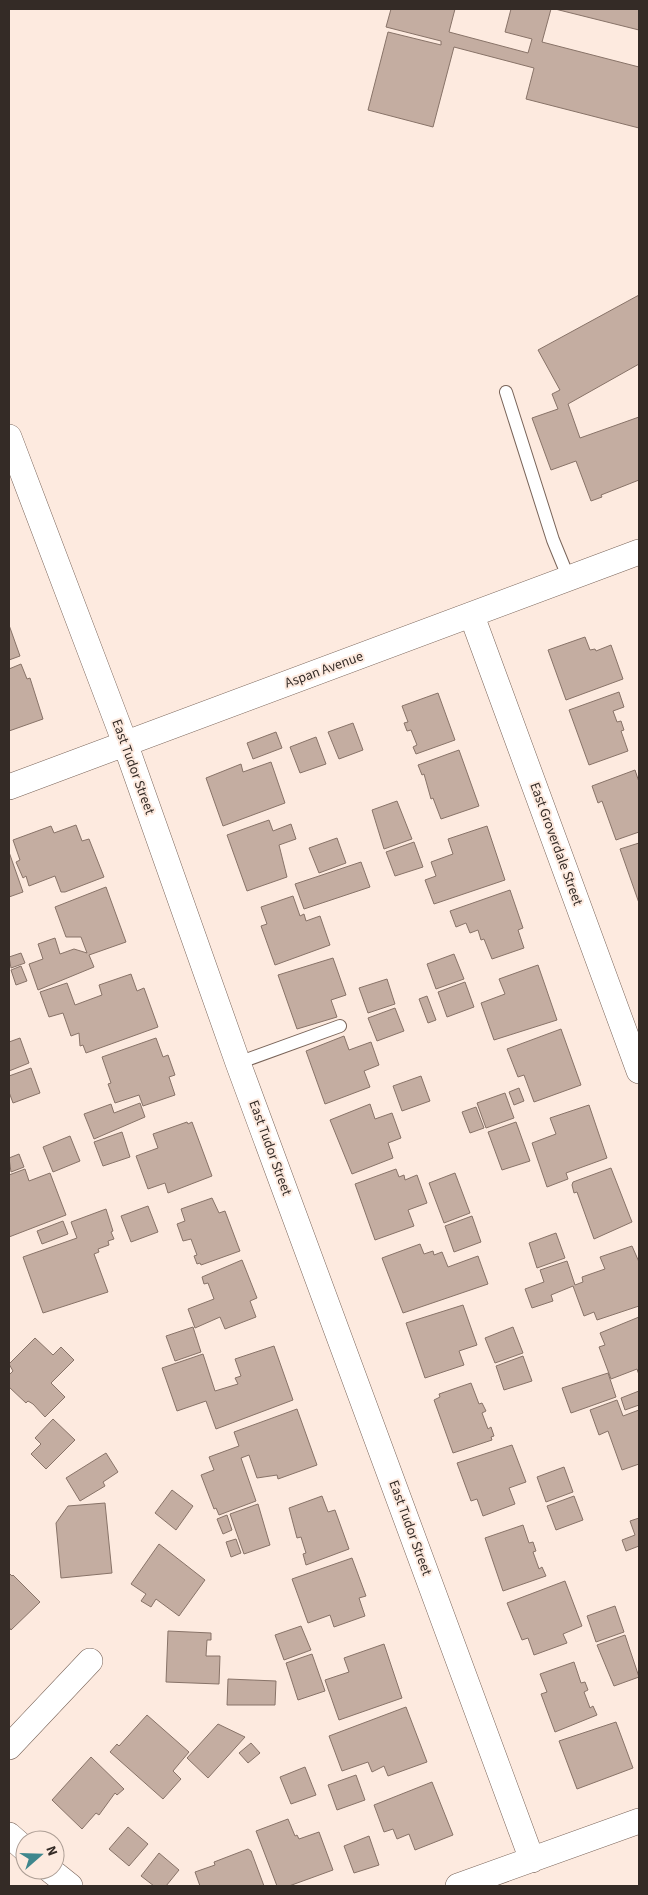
<svg xmlns="http://www.w3.org/2000/svg" width="648" height="1895" font-family="'Source Sans 3',sans-serif">
	<style>
		.building { fill: #c4ada1; stroke: #887368 }
		.lines { fill: none; stroke-linecap: round; stroke-linejoin: round }
		.service-casing { stroke: #796459; stroke-width: 14 }
		.minor-casing { stroke: #796459; stroke-width: 26 }
		.service { stroke: #fff; stroke-width: 12 }
		.minor { stroke: #fff; stroke-width: 25 }
		.labels { text-anchor: middle; dominant-baseline: central; stroke-width: 4; stroke-linejoin: round; paint-order: stroke }
		.street-label { font-size: 14px; fill: #342b26; stroke: #fdeadf }
	</style>
	<rect width="100%" height="100%" fill="#fdeadf"/>
	<path class="building" d="M391,9H455L449,32L528,53L532,39L505,32L511,9H551L542,42L639,67V128L526,99L534,68L454,47L433,127L368,110L388,32L441,45V41L386,27Z
		M555,9H639V30Z
		M639,295V364L568,404L580,438L639,417V480L601,495L602,497L591,501L576,461L551,470L532,418L558,409L552,394L560,390L538,350Z
		M9,625L20,656L9,660Z
		M585,637L590,650L595,649L596,651L611,645L623,679L566,700L548,650Z
		M21,664L27,679L30,678L43,719L9,731V669Z
		M619,692L624,707L613,711L617,722L621,721L624,730L621,731L628,751L589,765L569,710Z
		M438,693L455,740L416,754L413,747L417,745L411,730L407,731L404,723L408,722L402,706Z
		M353,723L363,750L339,759L328,732Z
		M276,732L282,748L253,759L247,743Z
		M316,737L326,764L300,773L290,747Z
		M459,750L479,806L441,819L433,798L431,799L424,774L422,775L418,765Z
		M271,762L285,803L223,826L206,778L241,764L243,772Z
		M635,770L639,782V832L616,840L602,801L598,803L592,786Z
		M397,801L412,839L384,849L372,810Z
		M269,820L273,831L291,824L296,839L279,845L287,877L247,891L227,835Z
		M76,825L82,841L89,839L104,877L65,892H61L55,876L29,886L26,876L23,878L16,862L20,860L13,840L51,826L54,833Z
		M487,826L505,880L434,904L425,880L436,876L431,862L453,854L448,839Z
		M337,838L346,863L319,873L309,848Z
		M414,842L423,867L395,876L386,852Z
		M639,843V903L620,849Z
		M9,852L23,892L9,897Z
		M361,862L370,887L304,909L295,884Z
		M106,887L126,942L89,955L94,967L38,990L29,964L43,959L38,944L55,938L60,954L74,949L87,953L81,937H66L55,907Z
		M510,890L523,928L518,930L524,948L492,959L484,939L481,940L478,930L470,933L466,923L456,927L450,911Z
		M293,896L300,916L304,914L306,921L320,916L330,945L275,965L261,926L267,924L261,907Z
		M21,953L25,963L11,968L9,957Z
		M454,954L464,979L436,989L427,964Z
		M333,958L346,995L331,1000L337,1017L297,1029L278,975Z
		M538,965L557,1020L494,1040L481,1003L505,994L499,979Z
		M21,966L27,981L16,985L11,970Z
		M131,974L137,991L144,988L158,1027L86,1053L83,1045L80,1046L79,1033L71,1036L63,1013L49,1017L40,992L67,983L75,1005L102,995L99,985Z
		M387,979L395,1004L368,1013L359,988Z
		M465,982L474,1007L447,1017L438,992Z
		M427,996L436,1020L428,1023L419,999Z
		M395,1008L404,1031L377,1041L368,1018Z
		M561,1029L581,1085L534,1102L524,1075L518,1077L507,1049Z
		M344,1036L349,1050L371,1042L379,1065L364,1071L370,1087L325,1104L306,1051Z
		M20,1038L29,1063L9,1071V1042Z
		M156,1038L163,1057L168,1055L175,1075L169,1077L175,1095L143,1106L139,1095L115,1103L108,1084L111,1083L102,1057Z
		M31,1068L40,1093L13,1103L9,1092V1076Z
		M421,1076L430,1101L402,1111L393,1086Z
		M519,1088L524,1101L514,1105L509,1092Z
		M505,1093L514,1118L486,1128L477,1103Z
		M140,1103L145,1117L94,1139L84,1114L111,1104L114,1113Z
		M370,1104L375,1119L392,1113L401,1138L388,1143L393,1158L352,1174L330,1120Z
		M589,1105L607,1158L566,1173L568,1179L547,1187L532,1143L556,1134L550,1118Z
		M476,1107L484,1128L470,1133L462,1112Z
		M187,1122L188,1124L192,1122L212,1176L168,1193L165,1183L148,1189L136,1156L158,1148L153,1134Z
		M516,1122L530,1161L502,1170L488,1132Z
		M122,1132L130,1157L103,1166L94,1142Z
		M70,1136L80,1161L53,1172L43,1147Z
		M19,1154L24,1167L11,1172L9,1158Z
		M611,1168L632,1222L594,1239L577,1192L574,1193L572,1185L573,1182Z
		M25,1169L29,1181L50,1173L66,1215L9,1237V1175Z
		M396,1169L399,1177L404,1175L405,1180L417,1175L427,1203L408,1210L414,1226L375,1240L355,1184Z
		M455,1173L470,1213L444,1223L429,1183Z
		M212,1198L219,1213L225,1211L240,1251L201,1265L200,1263L197,1264L194,1256L197,1255L191,1239L183,1241L177,1224L185,1221L181,1209Z
		M148,1206L158,1232L131,1242L121,1216Z
		M106,1209L113,1231L111,1232L114,1239L108,1241L109,1245L98,1249L99,1252L94,1254L108,1292L43,1313L23,1257L77,1238L71,1222Z
		M472,1216L481,1242L454,1252L445,1226Z
		M63,1221L68,1234L42,1244L37,1231Z
		M556,1233L565,1258L537,1268L529,1243Z
		M420,1244L424,1254L433,1251L434,1255L442,1252L448,1267L478,1256L488,1284L403,1313L382,1258Z
		M632,1246L639,1262V1306L597,1320L594,1312L584,1316L573,1286L551,1295L553,1301L532,1308L525,1289L544,1282L540,1270L567,1261L575,1285L583,1282L582,1277L605,1269L600,1257Z
		M242,1260L257,1298L250,1301L256,1317L225,1329L220,1317L195,1328L188,1309L214,1299L208,1283L204,1284L202,1277Z
		M463,1305L477,1345L459,1351L464,1365L425,1378L406,1323Z
		M639,1317V1375L637,1369L611,1379L599,1347L605,1345L600,1333Z
		M193,1327L201,1352L175,1361L166,1336Z
		M513,1327L523,1353L495,1363L485,1338Z
		M35,1338L53,1355L61,1347L74,1360L51,1383L65,1397L45,1417L33,1404L28,1401L26,1403L9,1387V1375L13,1371L9,1364Z
		M274,1346L293,1400L216,1429L206,1401L177,1411L162,1368L203,1354L215,1391L238,1384L235,1378L241,1376L235,1359Z
		M523,1356L532,1381L504,1390L496,1366Z
		M608,1373L616,1397L571,1413L562,1388Z
		M471,1383L479,1404L482,1403L486,1411L482,1413L488,1429L491,1427L494,1436L491,1437L492,1440L453,1453L434,1400L440,1397L439,1394Z
		M639,1391V1405L625,1410L621,1398Z
		M617,1400L623,1416L639,1410V1464L622,1470L608,1431L599,1435L590,1410Z
		M297,1409L317,1465L278,1479L277,1475L257,1478L249,1455L241,1458L256,1501L219,1515L216,1508L214,1509L201,1475L214,1470L209,1457L239,1446L234,1432Z
		M53,1419L75,1440L46,1469L31,1454L41,1444L35,1438Z
		M512,1445L526,1482L509,1488L515,1504L483,1516L477,1499L471,1501L457,1463Z
		M106,1453L118,1472L103,1482L105,1486L80,1501L66,1478Z
		M564,1467L573,1492L546,1502L537,1477Z
		M172,1490L193,1506L176,1530L155,1513Z
		M322,1496L328,1512L335,1510L349,1549L306,1565L303,1554L306,1553L301,1537L297,1538L289,1508Z
		M574,1496L583,1520L556,1530L547,1506Z
		M105,1503L112,1573L61,1578L56,1523L68,1506Z
		M258,1504L270,1545L244,1554L230,1514Z
		M227,1515L232,1530L223,1534L217,1519Z
		M639,1518V1546L626,1551L622,1540L635,1535L630,1521Z
		M523,1525L529,1543L533,1542L536,1551L533,1552L539,1569L542,1567L546,1576L503,1591L485,1538Z
		M236,1539L241,1553L231,1557L226,1542Z
		M159,1544L205,1580L179,1616L156,1599L151,1607L141,1601L146,1594L131,1584Z
		M352,1558L366,1596L359,1598L365,1616L334,1627L330,1615L308,1623L292,1579Z
		M9,1573L12,1576L13,1575L40,1602L11,1630L9,1627Z
		M565,1581L582,1626L563,1634L567,1643L534,1655L528,1638L522,1640L507,1603Z
		M615,1606L624,1632L596,1642L587,1616Z
		M301,1626L311,1650L284,1660L275,1635Z
		M168,1631L211,1633V1640H207L206,1656H220L219,1684L166,1682Z
		M625,1635L639,1677L614,1686L597,1645Z
		M384,1644L402,1698L339,1720L325,1680L349,1672L344,1658Z
		M312,1654L325,1691L298,1700L286,1663Z
		M574,1662L581,1683L585,1682L588,1690L584,1692L590,1708L593,1706L597,1715L555,1732L541,1694L547,1692L540,1674Z
		M228,1679L276,1681L275,1705H227Z
		M406,1707L427,1762L388,1776L384,1766L372,1772L368,1762L342,1771L329,1736Z
		M147,1715L189,1752L173,1771L181,1779L163,1799L110,1752L117,1744L119,1746Z
		M616,1722L633,1768L577,1789L559,1741Z
		M218,1724L245,1737L208,1778L187,1758Z
		M251,1743L260,1753L248,1763L239,1753Z
		M91,1757L124,1789L117,1795L115,1793L99,1815L96,1813L82,1829L52,1800Z
		M305,1767L316,1795L291,1804L280,1777Z
		M356,1775L365,1800L337,1810L328,1785Z
		M432,1782L453,1835L415,1850L409,1834L397,1839L393,1829L384,1832L374,1805Z
		M288,1819L295,1836L297,1835L299,1839L319,1832L333,1870L289,1886H277L256,1831Z
		M128,1827L148,1844L129,1866L109,1849Z
		M369,1836L379,1865L354,1873L344,1846Z
		M248,1849L251,1851L264,1886H200L195,1872L215,1865L214,1862Z
		M159,1853L179,1870L166,1886H154L141,1876Z"/>
	<g class="lines">
		<g class="service-casing">
			<path id="service" d="M506,392L553,540L569,579
				M238,1063L340,1026"/>
		</g>
		<g class="minor-casing">
			<path id="minor" d="M9,437L125,743L238,1063L532,1860
				M472,616L639,1071
				M9,787L639,552
				M9,1747L90,1661
				M9,1835L25,1849
				M50,1870L70,1886
				M458,1886L639,1821"/>
		</g>
		<use href="#service" class="service"/>
		<use href="#minor" class="minor"/>
	</g>
	<g class="labels">
		<g class="street-label">
			<text transform="translate(324 670) rotate(-20)">Aspan Avenue</text>
			<text transform="translate(133 767) rotate(70)">East Tudor Street</text>
			<text transform="translate(556 844) rotate(70)">East Groverdale Street</text>
			<text transform="translate(270 1148) rotate(70)">East Tudor Street</text>
			<text transform="translate(410 1528) rotate(70)">East Tudor Street</text>
		</g>
	</g>
	<rect width="648" height="1895" fill="none" stroke="#342b26" stroke-width="20"/>
	<g transform="translate(40 1855) rotate(70)"><circle r="24" fill="#fdeadf" stroke="#ad9e95"/>
	<path d="M0-4L9 19L0 12L-9 19Z" fill="#3f878d"/>
	<text y="-8" font-size="14" font-weight="bold" text-anchor="middle" fill="#342b26">N</text>
	</g>
</svg>
